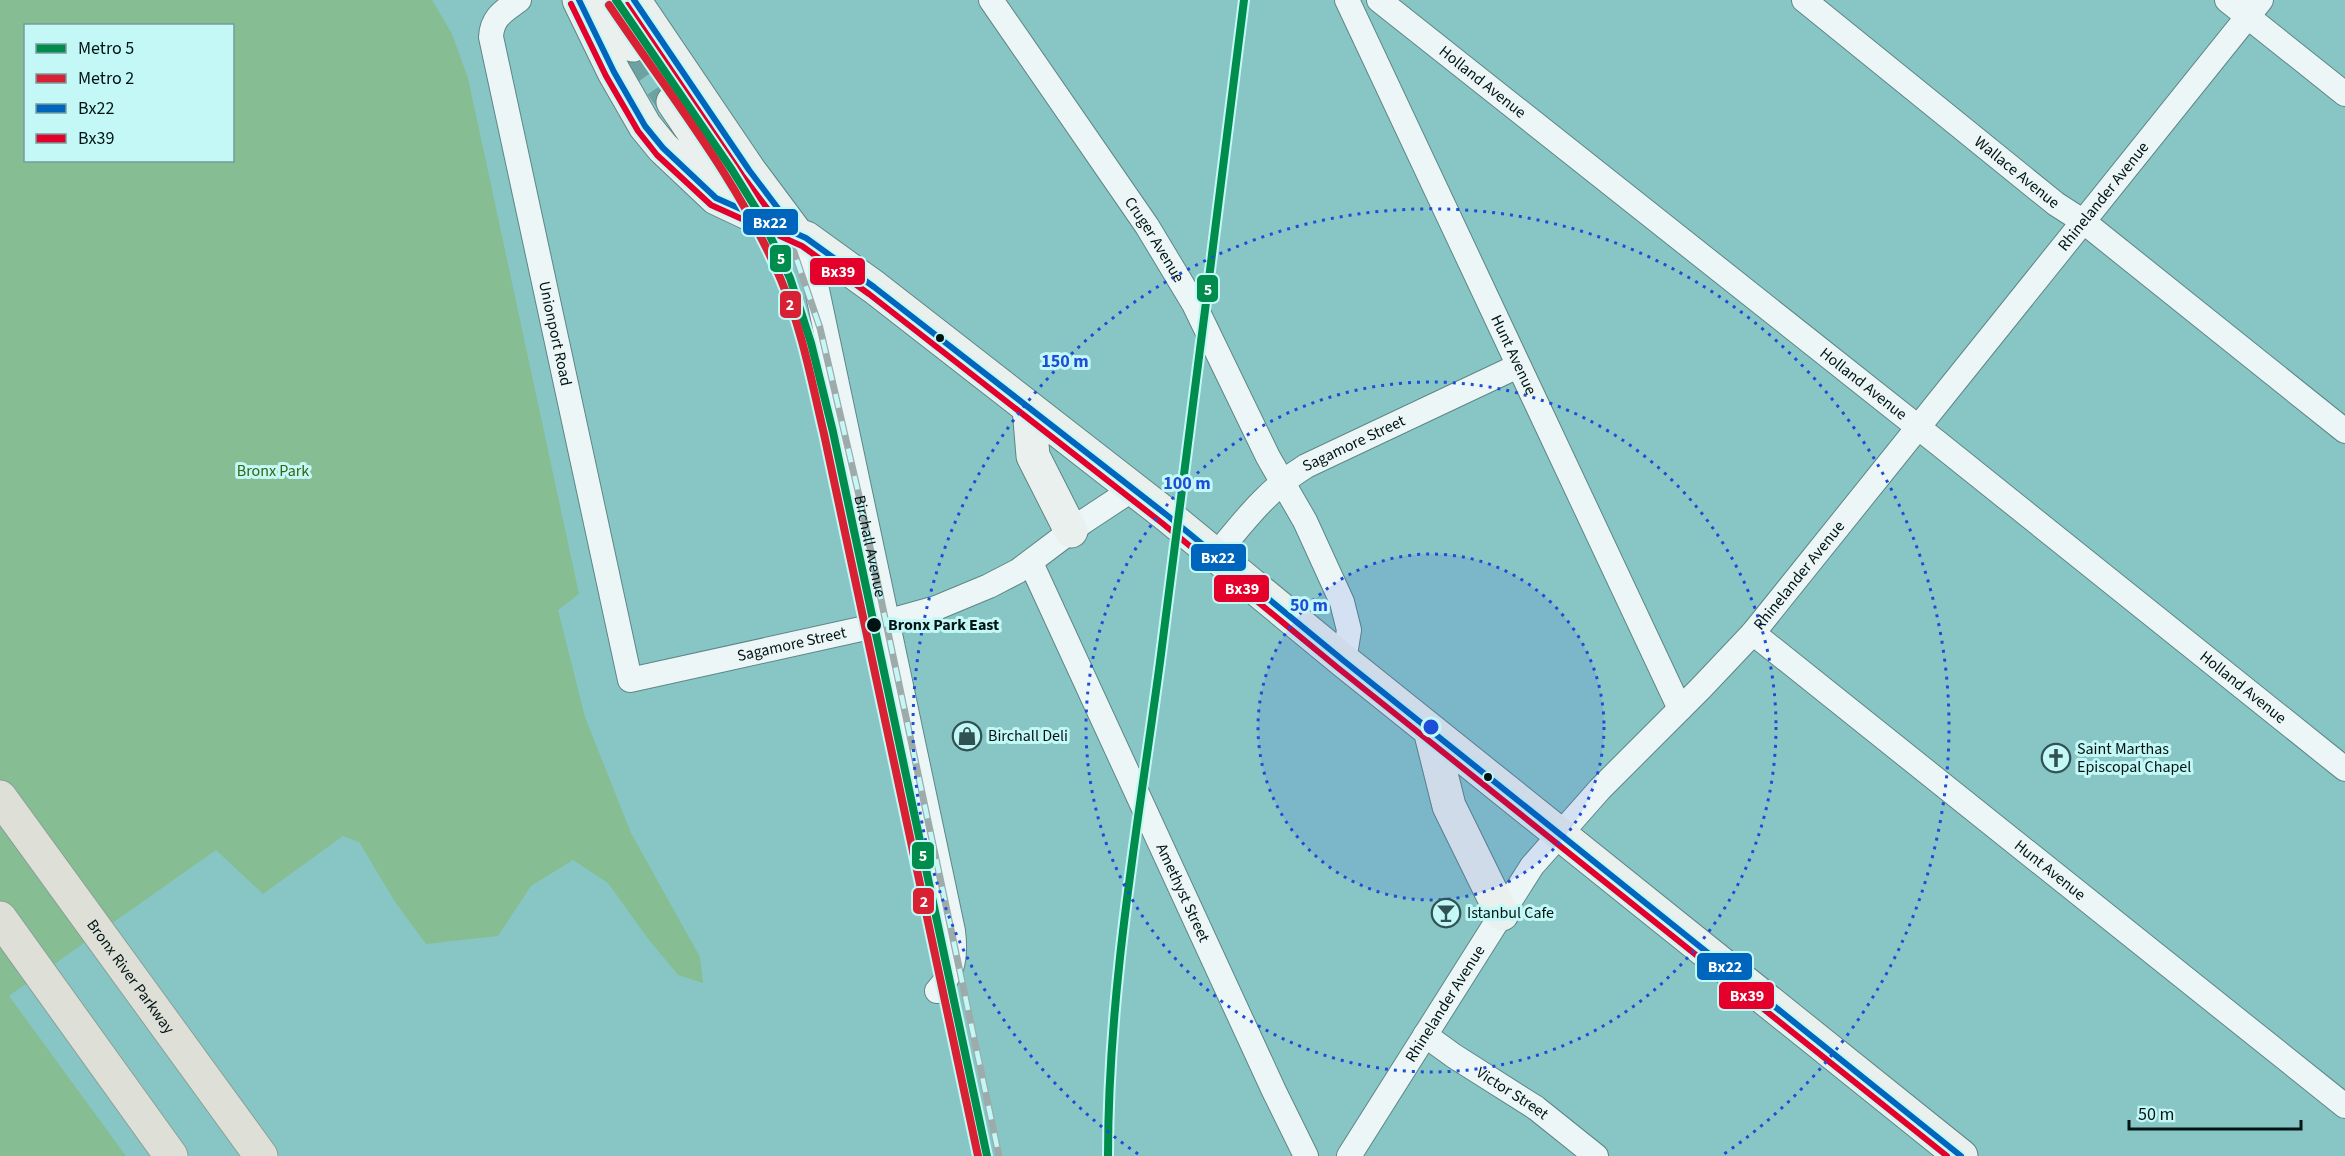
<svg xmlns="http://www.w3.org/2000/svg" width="2345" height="1156" font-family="'Source Sans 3',sans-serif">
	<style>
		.green { fill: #86bd93; fill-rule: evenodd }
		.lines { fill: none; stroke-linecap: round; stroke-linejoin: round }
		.secondary-tunnel { stroke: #6da2a2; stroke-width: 33; stroke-dasharray: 33 16; stroke-linecap: butt }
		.minor-casing { stroke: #5e8686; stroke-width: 26 }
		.secondary-casing { stroke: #5e8686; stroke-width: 35 }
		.motorway-casing { stroke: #89a097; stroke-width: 35 }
		.minor { stroke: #edf6f6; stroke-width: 24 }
		.secondary { stroke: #e9f0ed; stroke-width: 33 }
		.motorway { stroke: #dee0d8; stroke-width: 33 }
		.rail-casing { stroke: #9eabab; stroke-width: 7 }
		.rail { stroke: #c4f8f7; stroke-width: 4.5; stroke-dasharray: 14; stroke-linecap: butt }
		.bus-1-casing { stroke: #c4f8f7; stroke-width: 10 }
		.bus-2-casing { stroke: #c4f8f7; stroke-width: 10 }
		.bus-1 { stroke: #0065bd; stroke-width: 6 }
		.bus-2 { stroke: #e4002b; stroke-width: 6 }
		.metro-1-casing { stroke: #c4f8f7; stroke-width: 12 }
		.metro-2-casing { stroke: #c4f8f7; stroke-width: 12 }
		.metro-1 { stroke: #008c4c; stroke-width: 8 }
		.metro-2 { stroke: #d82233; stroke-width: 8 }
		.ring { fill: none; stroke: #1d4ed8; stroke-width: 3; stroke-dasharray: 3 6 }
		.bus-dot { fill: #001414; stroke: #c4f8f7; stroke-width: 2 }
		.labels { text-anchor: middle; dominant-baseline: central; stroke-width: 6; stroke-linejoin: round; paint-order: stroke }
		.street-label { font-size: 16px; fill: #001414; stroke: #c4f8f7 }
		.park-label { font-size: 16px; fill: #346410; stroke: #c4f8f7 }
		.stop-label { font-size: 16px; font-weight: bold; fill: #001414; stroke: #c4f8f7; text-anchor: start }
		.poi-label { font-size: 16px; fill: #001414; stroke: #c4f8f7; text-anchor: start }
		.centre { fill: #1d4ed8; stroke: #c4f8f7; stroke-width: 3 }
		.ring-label { font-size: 18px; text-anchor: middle; font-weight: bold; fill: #1d4ed8; stroke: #c4f8f7; stroke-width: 6; stroke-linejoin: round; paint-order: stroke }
		.line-badge { stroke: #c4f8f7; stroke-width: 2 }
		.badge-label { font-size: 16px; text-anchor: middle; font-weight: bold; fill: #fff }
	</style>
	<rect width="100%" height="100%" fill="#88c6c6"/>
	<path class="green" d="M0,0H432L452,34L468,78L579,594L558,610L585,717L631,833L700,957L703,983L678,975L649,940L608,883L573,860L531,886L498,936L426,944L395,902L359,842L343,836L263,894L216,850L9,996L126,1156H0ZM26,26H232V160H26Z"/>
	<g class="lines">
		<path class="secondary-tunnel" d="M633,45L673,102"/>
		<g class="minor-casing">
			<g id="minor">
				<path id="s1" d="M519,0C504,11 492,17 491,37L630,680L861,629L936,608L989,586L1018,571L1083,522L1133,489"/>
				<path id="s2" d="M991,0L1147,226L1194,304L1268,457L1305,521L1342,602L1349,630L1344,661"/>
				<path id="s3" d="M1347,0L1680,709"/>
				<path id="s4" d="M1379,0L1938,443L2345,769"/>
				<path id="s5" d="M1804,0L2056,204L2084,222L2345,431"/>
				<path d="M2227,0L2345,94"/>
				<path d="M806,238L953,931C956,955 954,973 937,991"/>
				<path id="s6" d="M1216,555C1244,521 1267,490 1306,466L1518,366"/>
				<path id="s7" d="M1031,563L1274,1091L1306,1156"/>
				<path id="s8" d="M1753,633L2345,1106"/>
				<path id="s9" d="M1425,1035L1454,1056L1536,1108L1596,1156"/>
				<path id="s10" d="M1349,1156L1532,866L1600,789L1701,688L1753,633L2261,0"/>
			</g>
		</g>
		<g class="secondary-casing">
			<path id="secondary" d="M579,0L614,72L645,126L663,148L716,198L771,224L806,238L874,287L1168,516L1344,661L1961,1156
				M594,0L633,45
				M634,0L749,170L796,233
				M673,102L715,164L751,204
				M1029,408L1033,456L1071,531
				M1430,730L1449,806L1502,914"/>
		</g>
		<g class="motorway-casing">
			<g id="motorway">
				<path id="s11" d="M0,797L261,1156"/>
				<path d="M0,918L171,1156"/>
			</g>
		</g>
		<use href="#minor" class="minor"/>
		<use href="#secondary" class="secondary"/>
		<use href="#motorway" class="motorway"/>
		<g class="rail-casing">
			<g id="rail">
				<path id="s12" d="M632,0L761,191L794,252L820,328L860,500L999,1156"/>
			</g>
		</g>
		<use href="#rail" class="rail"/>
		<g class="bus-1-casing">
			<path id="bus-1" d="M579,0L614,72L645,126L663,148L716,198L806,238L874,287L1168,516L1344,661L1961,1156
				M634,0L749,170L783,215"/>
		</g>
		<g class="bus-2-casing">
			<path id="bus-2" d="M571,4L606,76L638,131L657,155L711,205L802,246L869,294L1162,523L1338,668L1947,1156
				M627,5L742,175L776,220"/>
		</g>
		<use href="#bus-1" class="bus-1"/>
		<use href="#bus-2" class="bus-2"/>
		<g class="metro-1-casing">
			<path id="metro-1" d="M616,0L732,170L760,215L790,278L811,343L833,432L987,1156
				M1108,1156C1108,990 1138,826 1160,662C1189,441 1216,221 1244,0"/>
		</g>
		<g class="metro-2-casing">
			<path id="metro-2" d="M609,5C668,93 740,182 781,280C802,329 812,383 824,434L978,1156"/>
		</g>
		<use href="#metro-1" class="metro-1"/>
		<use href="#metro-2" class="metro-2"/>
	</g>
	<circle cx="1431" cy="727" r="173" fill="#1d4ed8" fill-opacity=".12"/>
	<g class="ring">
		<circle cx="1431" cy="727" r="173"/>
		<circle cx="1431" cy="727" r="345"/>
		<path d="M1138 1154A518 518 0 1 1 1724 1154"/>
	</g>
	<defs>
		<g id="shop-ring" transform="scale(1.5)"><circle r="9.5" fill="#c4f8f7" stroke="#305252" stroke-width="1.5"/><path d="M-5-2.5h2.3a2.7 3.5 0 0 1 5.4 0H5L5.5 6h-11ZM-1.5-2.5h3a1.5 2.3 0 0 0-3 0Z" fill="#305252"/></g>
		<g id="church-ring" transform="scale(1.5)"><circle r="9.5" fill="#c4f8f7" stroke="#305252" stroke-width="1.5"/><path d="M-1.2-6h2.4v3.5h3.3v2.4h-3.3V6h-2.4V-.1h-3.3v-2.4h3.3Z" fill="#305252"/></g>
		<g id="bar-ring" transform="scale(1.5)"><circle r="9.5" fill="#c4f8f7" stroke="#305252" stroke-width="1.5"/><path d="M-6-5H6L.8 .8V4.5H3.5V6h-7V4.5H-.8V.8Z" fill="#305252"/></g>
	</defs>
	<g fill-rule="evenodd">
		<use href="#shop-ring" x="967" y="736"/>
		<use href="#church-ring" x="2056" y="758"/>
		<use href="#bar-ring" x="1446" y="913"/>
	</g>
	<g class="bus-dot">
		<circle cx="940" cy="338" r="5"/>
		<circle cx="874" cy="625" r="8"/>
		<circle cx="1488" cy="777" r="5"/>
	</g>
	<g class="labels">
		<g class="street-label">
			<text stroke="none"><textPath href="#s4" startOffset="132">Holland Avenue</textPath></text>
			<text stroke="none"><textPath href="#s5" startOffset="274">Wallace Avenue</textPath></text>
			<text stroke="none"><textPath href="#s10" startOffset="1224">Rhinelander Avenue</textPath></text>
			<text stroke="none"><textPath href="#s2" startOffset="290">Cruger Avenue</textPath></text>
			<text stroke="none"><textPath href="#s1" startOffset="352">Unionport Road</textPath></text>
			<text stroke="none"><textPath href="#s3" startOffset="392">Hunt Avenue</textPath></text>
			<text stroke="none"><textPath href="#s4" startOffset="618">Holland Avenue</textPath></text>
			<text stroke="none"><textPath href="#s6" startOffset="180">Sagamore Street</textPath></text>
			<text stroke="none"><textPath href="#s12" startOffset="604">Birchall Avenue</textPath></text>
			<text stroke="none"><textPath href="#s10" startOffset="738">Rhinelander Avenue</textPath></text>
			<text stroke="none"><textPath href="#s1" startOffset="872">Sagamore Street</textPath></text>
			<text stroke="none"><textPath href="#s4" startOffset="1104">Holland Avenue</textPath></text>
			<text stroke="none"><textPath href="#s8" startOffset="380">Hunt Avenue</textPath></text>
			<text stroke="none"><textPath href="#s7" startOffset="363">Amethyst Street</textPath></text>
			<text stroke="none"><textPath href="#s11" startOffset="222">Bronx River Parkway</textPath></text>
			<text stroke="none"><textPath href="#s10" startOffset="180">Rhinelander Avenue</textPath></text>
			<text stroke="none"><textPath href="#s9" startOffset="105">Victor Street</textPath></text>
		</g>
		<g class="park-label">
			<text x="273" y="471">Bronx Park</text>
		</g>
		<g class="stop-label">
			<text x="888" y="625">Bronx Park East</text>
		</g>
		<g class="poi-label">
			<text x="988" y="736">Birchall Deli</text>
			<text x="2077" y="749">Saint Marthas<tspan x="2077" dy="18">Episcopal Chapel</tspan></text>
			<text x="1467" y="913">Istanbul Cafe</text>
		</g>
	</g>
	<circle cx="1431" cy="727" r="9" class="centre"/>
	<g class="ring-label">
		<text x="1065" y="367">150 m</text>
		<text x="1187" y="489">100 m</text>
		<text x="1309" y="611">50 m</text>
	</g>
	<g class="line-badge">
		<rect x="742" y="208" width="57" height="28" rx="6" fill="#0065bd"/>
		<rect x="769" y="244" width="23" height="29" rx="6" fill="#008c4c"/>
		<rect x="809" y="257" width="57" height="29" rx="6" fill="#e4002b"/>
		<rect x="1196" y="274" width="23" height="29" rx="6" fill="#008c4c"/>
		<rect x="779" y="290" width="23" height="29" rx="6" fill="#d82233"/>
		<rect x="1190" y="543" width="57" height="29" rx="6" fill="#0065bd"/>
		<rect x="1213" y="574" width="57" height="29" rx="6" fill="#e4002b"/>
		<rect x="911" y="841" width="24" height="29" rx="6" fill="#008c4c"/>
		<rect x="912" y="887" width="23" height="28" rx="6" fill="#d82233"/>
		<rect x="1696" y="952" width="57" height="29" rx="6" fill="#0065bd"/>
		<rect x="1718" y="981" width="57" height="29" rx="6" fill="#e4002b"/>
	</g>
	<g class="badge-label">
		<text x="770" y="228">Bx22</text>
		<text x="781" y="264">5</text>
		<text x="838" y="277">Bx39</text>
		<text x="1208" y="295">5</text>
		<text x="790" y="310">2</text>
		<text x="1218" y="563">Bx22</text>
		<text x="1242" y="594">Bx39</text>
		<text x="923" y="861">5</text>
		<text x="924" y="907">2</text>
		<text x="1725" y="972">Bx22</text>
		<text x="1747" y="1001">Bx39</text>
	</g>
	<rect x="24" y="24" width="210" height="138" fill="#c4f8f7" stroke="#769d9c" stroke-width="1.5"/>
	<rect x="36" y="44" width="30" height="9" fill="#008c4c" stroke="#769d9c" stroke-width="1.5"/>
	<text x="78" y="54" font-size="18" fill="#001414">Metro 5</text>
	<rect x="36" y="74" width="30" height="9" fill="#d82233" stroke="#769d9c" stroke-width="1.5"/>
	<text x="78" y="84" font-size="18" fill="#001414">Metro 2</text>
	<rect x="36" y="104" width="30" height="9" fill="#0065bd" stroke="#769d9c" stroke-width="1.5"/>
	<text x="78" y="114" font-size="18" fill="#001414">Bx22</text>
	<rect x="36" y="134" width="30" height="9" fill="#e4002b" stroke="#769d9c" stroke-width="1.5"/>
	<text x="78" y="144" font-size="18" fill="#001414">Bx39</text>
	<path d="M2129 1120v9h172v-9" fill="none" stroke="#001414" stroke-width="3"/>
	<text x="2138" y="1120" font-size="18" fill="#001414" stroke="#c4f8f7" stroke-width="4.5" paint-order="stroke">50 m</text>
</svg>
